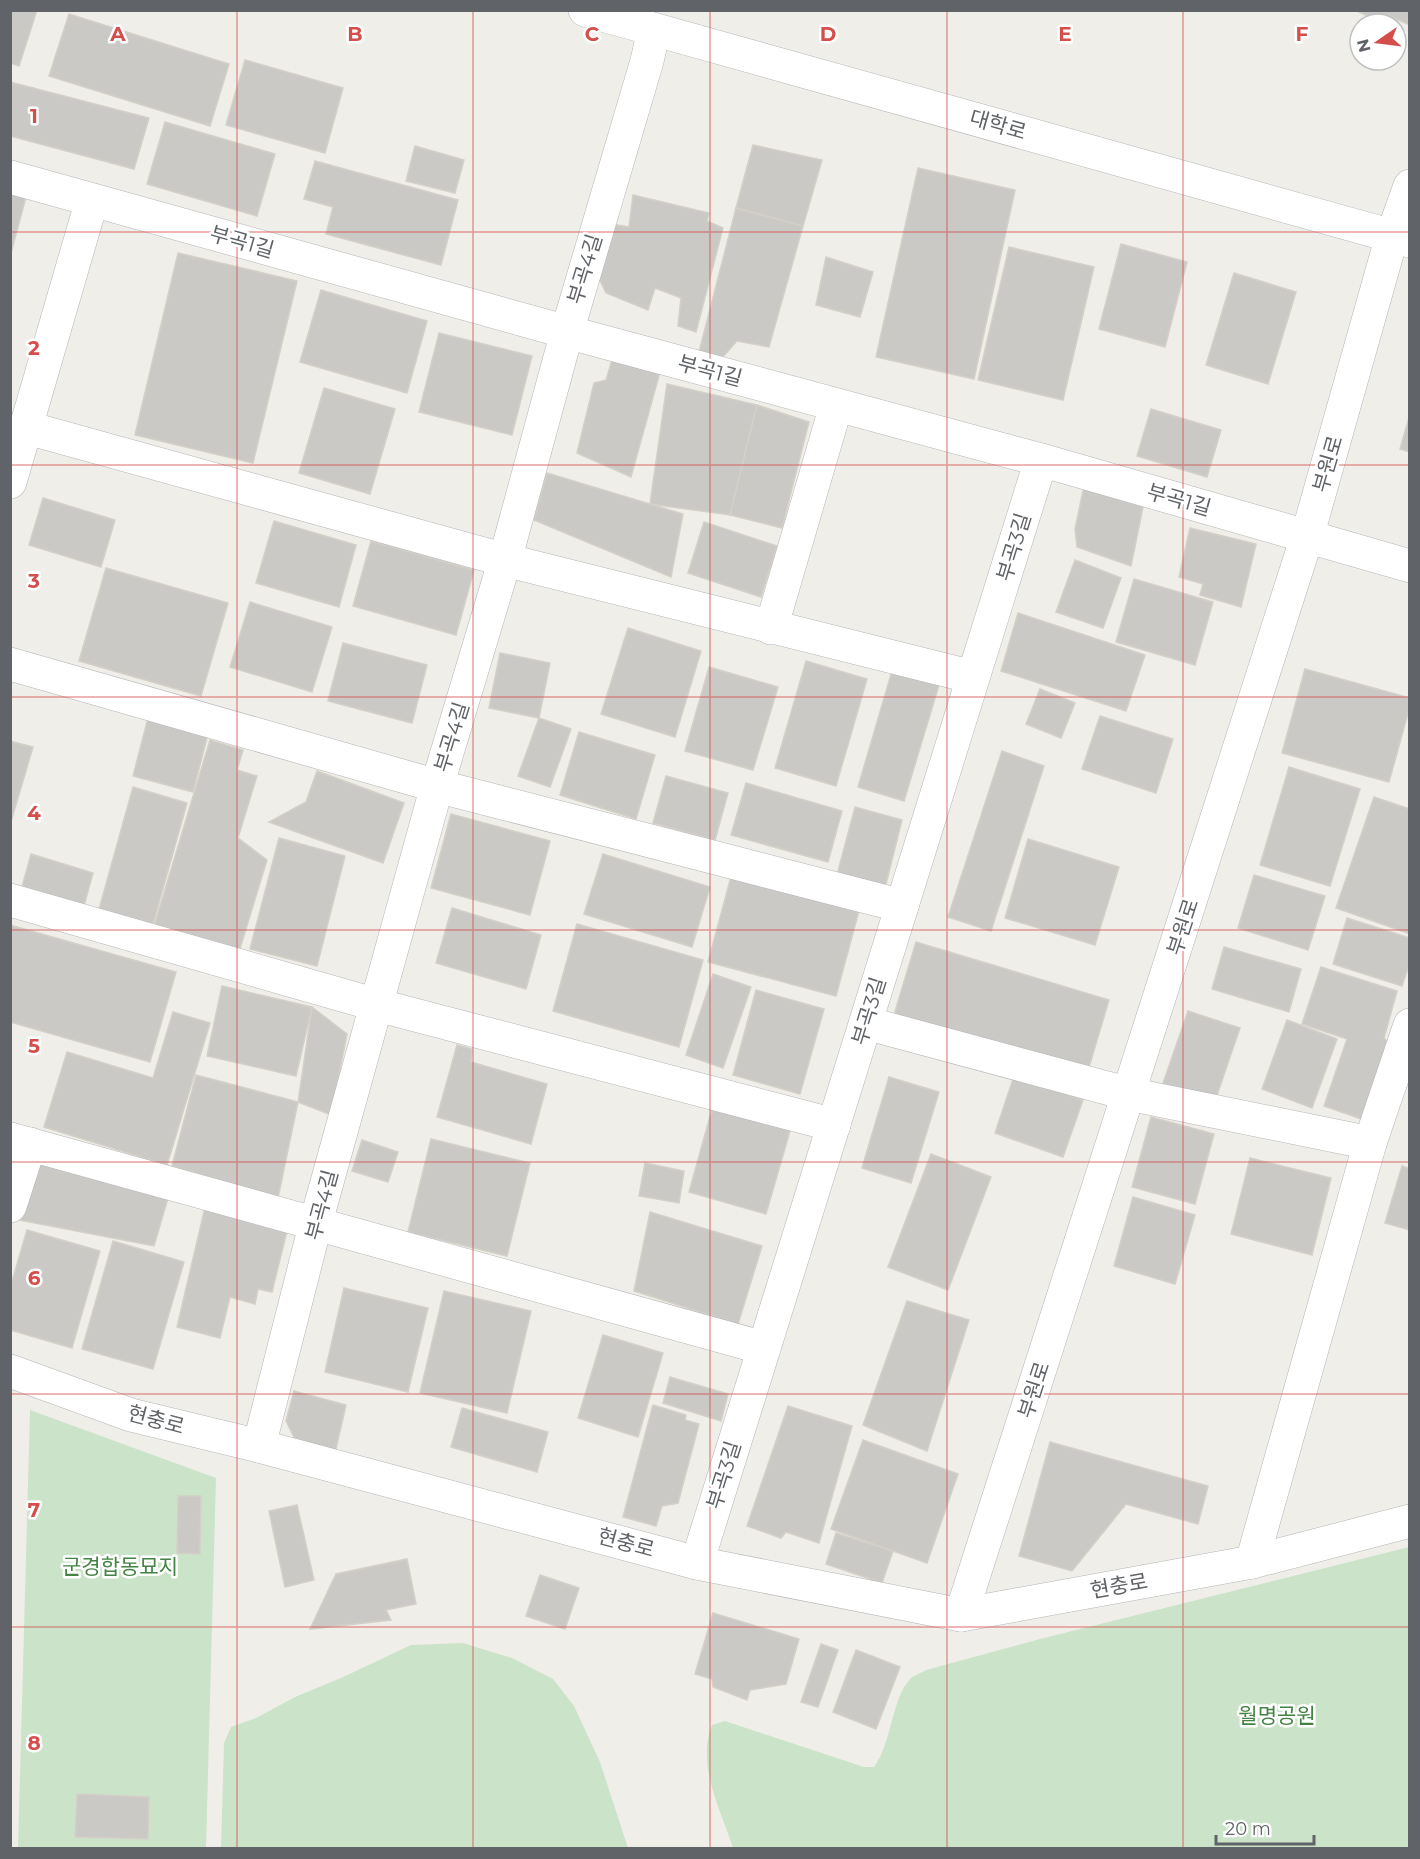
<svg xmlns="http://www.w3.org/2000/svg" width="1420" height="1859" viewBox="0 0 1420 1859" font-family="Montserrat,'Noto Sans KR',sans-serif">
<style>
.green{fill:#cbe4c9}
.building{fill:#cbc9c5;stroke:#d4d0c8;stroke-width:1.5}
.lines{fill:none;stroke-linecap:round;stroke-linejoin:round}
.minor-casing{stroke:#b4b5b9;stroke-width:34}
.minor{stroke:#fff;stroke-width:33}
.grid{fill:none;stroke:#d44e4b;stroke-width:1.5;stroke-opacity:0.55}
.labels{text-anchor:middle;stroke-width:5;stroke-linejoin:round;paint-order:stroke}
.street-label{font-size:21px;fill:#606367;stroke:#fff}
.park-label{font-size:21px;fill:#438343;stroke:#fff}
.grid-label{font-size:20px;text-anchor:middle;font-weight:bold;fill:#d44e4b;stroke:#fff;stroke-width:5;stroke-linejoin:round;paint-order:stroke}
</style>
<rect width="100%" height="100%" fill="#f0eee9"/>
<!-- green -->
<g class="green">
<polygon points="30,1410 216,1478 206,1848 18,1848"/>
<path d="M1409,1547v301h-676c-12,-38 -37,-83 -21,-123l13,-4 139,46h10c18,-24 17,-67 36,-88 4,-4 12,-6 16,-9l114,-31z"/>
<polygon points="463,1643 512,1658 553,1679 574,1706 600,1762 628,1848 221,1848 224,1743 231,1727 256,1718 295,1697 341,1678 411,1645"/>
</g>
<!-- building -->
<g class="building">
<polygon points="10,10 37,10 19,66 10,63"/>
<polygon points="1355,10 1410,10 1410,25 1387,15 1382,23"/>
<polygon points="69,14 229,64 210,126 49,76"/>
<polygon points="245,60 343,88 325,153 226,125"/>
<polygon points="10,82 149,118 134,169 10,136"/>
<polygon points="165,122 275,154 257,216 147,184"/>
<polygon points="753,145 822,160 803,226 736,208"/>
<polygon points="415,146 464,160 455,193 406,181"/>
<polygon points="315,161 458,200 441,265 326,234 333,207 304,199"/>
<polygon points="918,168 1015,190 974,379 876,357"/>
<polygon points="10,193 26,197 10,257"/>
<polygon points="633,195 709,213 707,221 723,228 696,332 678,326 681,298 655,288 648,310 606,293 597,274 612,224 629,227"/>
<polygon points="736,208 803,226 769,347 737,341 722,358 699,352"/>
<polygon points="1121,244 1187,262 1165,347 1099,329"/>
<polygon points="1009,247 1094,267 1063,400 978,380"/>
<polygon points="178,253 297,281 253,463 135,435"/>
<polygon points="826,257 873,272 860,317 816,305"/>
<polygon points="1234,273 1296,292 1268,384 1206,365"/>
<polygon points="321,290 427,321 407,393 300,362"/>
<polygon points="439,333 532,356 512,435 419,412"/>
<polygon points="612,360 660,372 631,477 577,453 594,383 606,380"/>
<polygon points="667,384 757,405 730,515 650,504"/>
<polygon points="324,388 395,409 370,494 299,473"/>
<polygon points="757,405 809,422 782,528 730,515"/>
<polygon points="1151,409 1221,430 1207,477 1137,456"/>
<polygon points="1410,414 1410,452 1400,449"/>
<polygon points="547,473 683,514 671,577 534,520"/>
<polygon points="1084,486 1143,507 1131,566 1077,547 1075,529"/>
<polygon points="43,498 115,520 101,567 29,545"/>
<polygon points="274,521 356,545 339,607 256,583"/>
<polygon points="704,522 777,546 761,597 688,573"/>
<polygon points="1190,528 1256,544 1241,607 1200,595 1203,584 1179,577"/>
<polygon points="371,541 474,570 456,635 353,606"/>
<polygon points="1075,560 1121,578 1103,628 1056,612"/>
<polygon points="106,568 228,603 201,696 79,661"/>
<polygon points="1134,579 1213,602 1195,665 1116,642"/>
<polygon points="250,602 332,627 312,692 230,667"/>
<polygon points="1018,613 1145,655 1126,711 1001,671"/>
<polygon points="628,628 701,651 675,737 601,714"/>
<polygon points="343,643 427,665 412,723 328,701"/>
<polygon points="500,653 550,663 539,718 489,708"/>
<polygon points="806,661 867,679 836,786 775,768"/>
<polygon points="709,667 778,687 753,770 685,751"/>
<polygon points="1305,669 1410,698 1410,706 1389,782 1282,753"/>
<polygon points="892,671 939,685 904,801 858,787"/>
<polygon points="1040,689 1075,703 1061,738 1026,724"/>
<polygon points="1100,716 1173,739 1156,793 1082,769"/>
<polygon points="148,718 208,734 193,792 133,776"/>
<polygon points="539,718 571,729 550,787 518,776"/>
<polygon points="579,732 655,755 636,819 560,795"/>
<polygon points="210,740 243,750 237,770 257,776 238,838 267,860 239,952 154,926"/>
<polygon points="10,741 33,747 10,825"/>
<polygon points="1002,751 1044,766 991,931 948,917"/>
<polygon points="1289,767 1360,789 1330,886 1260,865"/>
<polygon points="317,771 404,803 383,863 269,822 306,802"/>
<polygon points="666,776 728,793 715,840 653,823"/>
<polygon points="746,783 842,811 828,862 731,835"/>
<polygon points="133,787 187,803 152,928 98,913"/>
<polygon points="1374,797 1410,809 1410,934 1336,908"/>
<polygon points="855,807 902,820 885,888 837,875"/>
<polygon points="451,814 550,841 530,915 431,888"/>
<polygon points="279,838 345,856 317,966 250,949"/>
<polygon points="1028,839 1119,867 1095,945 1005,918"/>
<polygon points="31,854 93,873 84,906 22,887"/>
<polygon points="603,854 710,887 692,947 584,914"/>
<polygon points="732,873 860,907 836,996 708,962"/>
<polygon points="1254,875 1325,896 1308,950 1238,928"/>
<polygon points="452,908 541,935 526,989 436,963"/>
<polygon points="1347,918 1410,938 1410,962 1402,986 1333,964"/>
<polygon points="577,924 703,960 679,1047 553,1011"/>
<polygon points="10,925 176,972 150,1062 10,1022"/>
<polygon points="916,942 1109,1000 1087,1074 894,1015"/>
<polygon points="1224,947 1301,969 1289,1012 1212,989"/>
<polygon points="1321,967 1397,991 1384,1038 1394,1049 1370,1122 1324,1106 1347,1039 1302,1024"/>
<polygon points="713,974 751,987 723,1068 686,1055"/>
<polygon points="222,986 312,1007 296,1076 207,1056"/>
<polygon points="756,990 824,1009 800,1094 733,1075"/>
<polygon points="312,1007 347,1034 331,1115 298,1102"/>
<polygon points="1188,1011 1240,1028 1214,1104 1162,1086"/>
<polygon points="173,1012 210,1023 167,1165 44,1127 67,1052 153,1078"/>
<polygon points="1287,1020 1337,1039 1312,1108 1262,1089"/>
<polygon points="457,1045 472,1049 471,1062 547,1084 531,1144 437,1117"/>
<polygon points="196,1075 298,1102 278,1198 172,1166"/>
<polygon points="1014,1076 1083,1100 1063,1157 995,1133"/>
<polygon points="889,1077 939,1092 911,1183 862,1168"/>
<polygon points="714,1102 792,1124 766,1214 689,1192"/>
<polygon points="1151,1117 1214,1134 1195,1204 1132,1187"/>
<polygon points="431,1139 530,1163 507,1256 408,1232"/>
<polygon points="362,1140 398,1152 388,1182 352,1171"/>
<polygon points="931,1154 991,1177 948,1290 888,1267"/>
<polygon points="1250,1158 1331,1178 1312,1255 1231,1234"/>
<polygon points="38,1163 168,1198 154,1246 19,1220"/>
<polygon points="645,1163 684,1171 679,1203 639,1196"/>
<polygon points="1402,1166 1410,1169 1410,1230 1385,1223"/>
<polygon points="1133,1197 1195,1215 1175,1284 1114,1266"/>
<polygon points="206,1203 289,1223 272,1292 258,1289 255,1304 230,1297 220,1338 177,1327"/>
<polygon points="650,1212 762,1246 738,1324 634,1291"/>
<polygon points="27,1230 100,1251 72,1348 10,1330 10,1288"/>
<polygon points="113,1241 184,1262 153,1369 82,1349"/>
<polygon points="344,1288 428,1308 408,1392 325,1372"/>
<polygon points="444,1291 531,1311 507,1413 420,1393"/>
<polygon points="907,1301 969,1320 927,1451 863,1425"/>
<polygon points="603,1335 663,1353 638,1437 578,1418"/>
<polygon points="670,1377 728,1394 721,1421 663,1403"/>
<polygon points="294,1391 346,1405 335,1453 298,1445 286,1421"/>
<polygon points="653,1405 686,1415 685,1420 699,1424 678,1503 662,1506 656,1526 623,1517"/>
<polygon points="788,1406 852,1426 819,1543 786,1532 781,1538 747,1526"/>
<polygon points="462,1408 548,1432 537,1472 451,1447"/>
<polygon points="863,1440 958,1474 927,1563 831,1529"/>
<polygon points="1050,1442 1208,1486 1198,1524 1126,1504 1072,1571 1019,1556"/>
<polygon points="178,1496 201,1496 200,1554 177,1553"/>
<polygon points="297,1505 314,1580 285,1587 269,1511"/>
<polygon points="836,1533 893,1551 882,1583 826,1564"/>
<polygon points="407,1559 416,1604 386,1610 391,1620 310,1629 336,1574"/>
<polygon points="540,1575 579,1588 565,1629 526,1616"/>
<polygon points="713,1613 799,1639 786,1684 750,1690 747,1700 713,1687 712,1679 695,1674"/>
<polygon points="821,1644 838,1650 818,1707 801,1702"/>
<polygon points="856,1650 900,1667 876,1729 833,1712"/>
<polygon points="77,1794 149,1797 148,1839 75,1837"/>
</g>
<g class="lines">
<!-- minor casing -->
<g class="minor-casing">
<g id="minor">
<polyline points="585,10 1410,241"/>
<polyline points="10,177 567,332 1041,460 1410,566"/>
<polyline points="28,428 505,560 973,677"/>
<polyline points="10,482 92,200"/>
<polyline points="771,628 836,406"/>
<polyline points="10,664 437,786 902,906"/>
<polyline points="10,900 377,1005 834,1125"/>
<polyline points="866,1023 1129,1094 1370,1143"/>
<polyline points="10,1139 764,1348"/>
<polyline points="10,1206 30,1144"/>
<polyline points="10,1371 131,1415 259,1446 697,1563 961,1615 1252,1562 1410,1521"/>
<polyline points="259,1446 316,1222 437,786 505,560 567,332 647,61 654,30"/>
<polyline points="1252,1562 1370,1143 1410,1025"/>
<polyline points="697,1563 1041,460"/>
<polyline points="961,1615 1307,537 1392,236 1410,186"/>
</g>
</g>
<!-- minor -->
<use href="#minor" class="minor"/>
</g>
<!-- grid -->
<path class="grid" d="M237,10v1838M473,10v1838M710,10v1838M947,10v1838M1183,10v1838M10,232h1400M10,465h1400M10,697h1400M10,930h1400M10,1162h1400M10,1394h1400M10,1627h1400"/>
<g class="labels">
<!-- street labels -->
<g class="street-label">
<text transform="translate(998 125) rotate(16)" y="7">대학로</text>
<text transform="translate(242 242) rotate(16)" y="7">부곡1길</text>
<text transform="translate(585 269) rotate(-73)" y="7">부곡4길</text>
<text transform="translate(710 371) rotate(15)" y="7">부곡1길</text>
<text transform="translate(1328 464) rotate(-74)" y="7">부원로</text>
<text transform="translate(1179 500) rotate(16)" y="7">부곡1길</text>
<text transform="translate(1014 547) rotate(-73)" y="7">부곡3길</text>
<text transform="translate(452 737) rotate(-73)" y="7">부곡4길</text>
<text transform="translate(1183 927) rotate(-72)" y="7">부원로</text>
<text transform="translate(869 1011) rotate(-73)" y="7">부곡3길</text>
<text transform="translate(322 1205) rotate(-75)" y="7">부곡4길</text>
<text transform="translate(1034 1390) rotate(-72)" y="7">부원로</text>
<text transform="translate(156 1420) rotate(15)" y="7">현충로</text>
<text transform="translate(724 1475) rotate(-73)" y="7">부곡3길</text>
<text transform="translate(626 1543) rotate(15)" y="7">현충로</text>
<text transform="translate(1119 1586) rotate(-10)" y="7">현충로</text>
</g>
<!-- park labels -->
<g class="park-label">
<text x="120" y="1574">군경합동묘지</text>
<text x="1277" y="1723">월명공원</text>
</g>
</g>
<g class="grid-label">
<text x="118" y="41">A</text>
<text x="355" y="41">B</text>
<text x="592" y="41">C</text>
<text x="828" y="41">D</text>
<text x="1065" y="41">E</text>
<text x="1302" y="41">F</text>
<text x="34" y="123">1</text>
<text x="34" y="355">2</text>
<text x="34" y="588">3</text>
<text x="34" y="820">4</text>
<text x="34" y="1053">5</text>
<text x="34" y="1285">6</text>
<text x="34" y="1517">7</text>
<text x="34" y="1750">8</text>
</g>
<!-- border -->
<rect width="1420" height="1859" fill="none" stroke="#606367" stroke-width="24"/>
<!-- north arrow -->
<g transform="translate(1378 42) rotate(256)"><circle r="28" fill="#ffffff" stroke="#bfc1c2" stroke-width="1.5"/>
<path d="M0-4.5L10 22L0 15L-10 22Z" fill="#d44e4b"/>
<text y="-9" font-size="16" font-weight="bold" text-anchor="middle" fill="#606367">N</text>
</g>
<!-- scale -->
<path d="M1216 1835v9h98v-9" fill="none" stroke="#606367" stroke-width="3"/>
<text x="1225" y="1835" font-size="18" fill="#606367" stroke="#ffffff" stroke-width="4.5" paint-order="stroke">20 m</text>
</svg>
